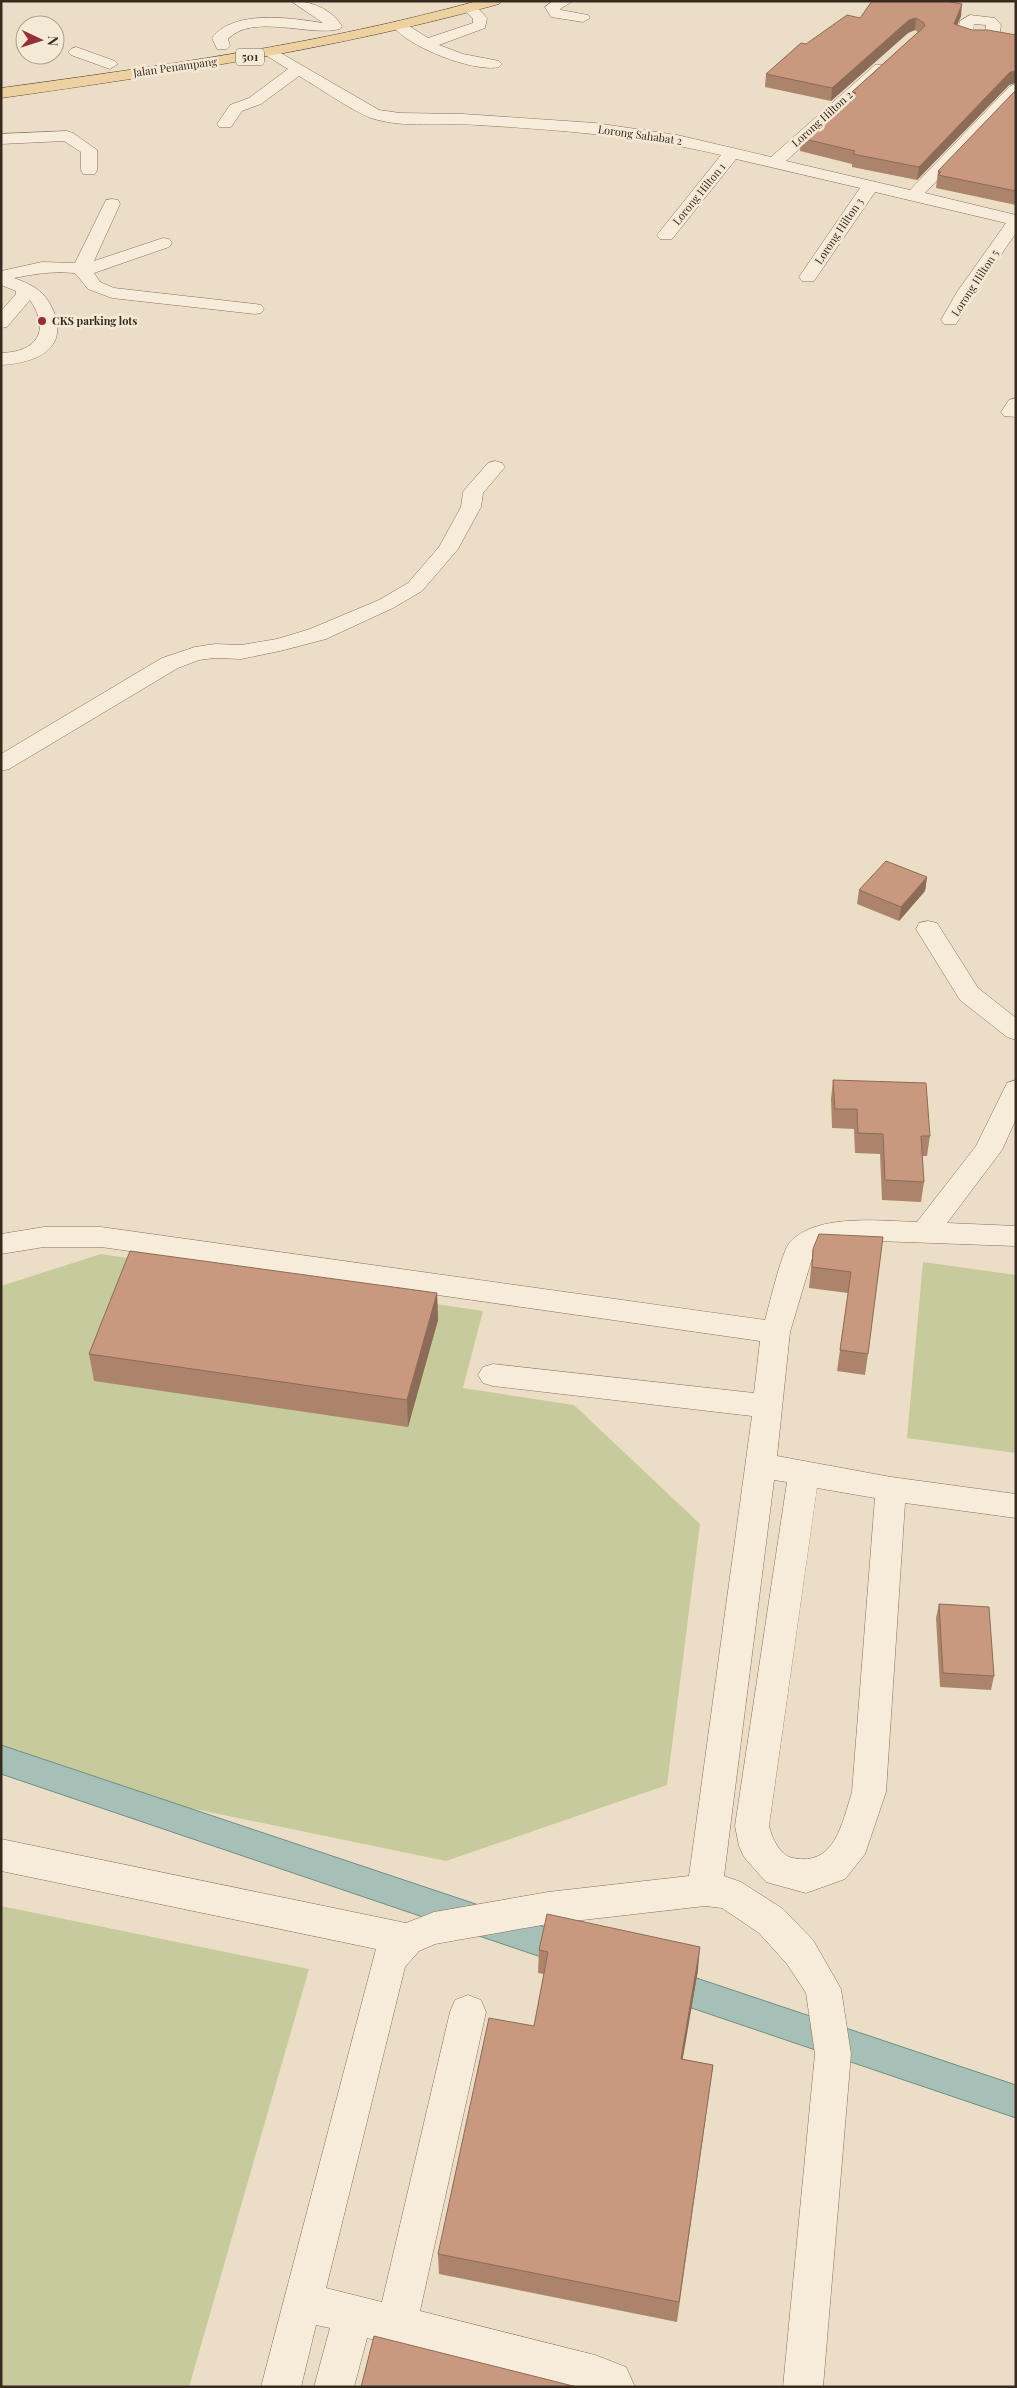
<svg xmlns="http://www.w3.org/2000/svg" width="1017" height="2388" viewBox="0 0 1017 2388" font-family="'Playfair Display',serif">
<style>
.green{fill:#c7ca9a}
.water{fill:#a7c0b7;stroke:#6e8e84}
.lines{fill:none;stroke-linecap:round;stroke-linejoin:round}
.minor-casing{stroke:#86705c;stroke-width:1}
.major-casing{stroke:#543f30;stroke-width:1}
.minor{fill:#f7ecd9;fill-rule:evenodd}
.major{fill:#edd1a0;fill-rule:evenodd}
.wall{fill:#ac846c}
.shaded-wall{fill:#8c6b58}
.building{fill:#c8997e;stroke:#8c6b58}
.poi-dot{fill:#923036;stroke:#f4e9d5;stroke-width:2}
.labels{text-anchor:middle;stroke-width:5;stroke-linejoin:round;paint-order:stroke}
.shield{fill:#f4e9d5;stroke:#706356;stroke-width:1}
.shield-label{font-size:11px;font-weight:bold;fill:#372a1f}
.far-street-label{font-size:11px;fill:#372a1f;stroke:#f4e9d5}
.far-poi-label{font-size:11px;font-weight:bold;fill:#372a1f;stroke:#f4e9d5;text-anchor:start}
</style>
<rect width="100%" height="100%" fill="#ecdec6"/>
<!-- green -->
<g class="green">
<polygon points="101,1254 483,1311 463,1388 574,1405 700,1524 667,1785 446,1861 1,1769 1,1286"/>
<polygon points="923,1262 1016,1275 1016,1453 907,1438"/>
<polygon points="1,1906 309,1969 189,2387 1,2387"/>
</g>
<!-- water -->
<polygon class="water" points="1,1745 1016,2085 1016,2118 1,1774"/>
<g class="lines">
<!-- minor casing -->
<g class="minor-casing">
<g id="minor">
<path d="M291,1c20,0 39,7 51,25l-2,3c-30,8 -88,-16 -112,10l2,7 -3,3h-10l-5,-11c21,-29 80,-20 111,-15z"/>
<polygon points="553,1 573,1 560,9 561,10 588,15 590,18 583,22 551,17 545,7"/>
<path d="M470,4l5,1 12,13 -2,10 -46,17 24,9 36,7 3,3 -3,3c-24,6 -91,-20 -105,-40l2,-3h10l22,14 45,-15v-4l-10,-11z"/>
<path d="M970,15l25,3 6,7 -2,13c-12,3 -33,7 -42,-4l3,-13zM974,24l12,1v6l-13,1z"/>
<polygon points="76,47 115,61 118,64 110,69 71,55 68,52 71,49"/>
<path d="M272,48l107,62 21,3 63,1 132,9 82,12 94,22 104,-92h10l3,3 -3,3 -99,90 124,29 100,-104 6,-2v14l-91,95 91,22v18l-41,59 -19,32h-12l-3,-4 16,-28 49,-69 -131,-31 -61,89h-12l-3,-4 61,-89 -124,-29 -64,80h-12l-3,-4 64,-80c-80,-19 -161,-25 -244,-30 -34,-3 -73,4 -106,-7 -19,-7 -53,-31 -72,-42l-38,28 -19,7 -11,16h-12l-2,-3 13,-19 19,-7 39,-29 -21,-13 -3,-3 3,-3z"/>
<polygon points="67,131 73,133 97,150 97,170 95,174 83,174 81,170 81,152 64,141 1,144 1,134"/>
<path d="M112,199l6,1 2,4 -26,57 69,-23 6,1 3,4 -3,4 -75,26 6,9 14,6 141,16 6,1 3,4 -3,4 -6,1 -143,-16 -24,-9 -12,-15 -3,-1c-20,-2 -39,1 -59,5 22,8 33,15 41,37 12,37 -23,48 -54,50v-12c36,-1 50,-22 29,-53l-23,27 -6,1v-17l15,-17v-3l-15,-6v-14l41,-9 33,1 29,-59 2,-4z"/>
<polygon points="1016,398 1016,417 1004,416 1001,412 1009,400"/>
<polygon points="495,461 502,463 505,467 483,493 481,507 458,549 422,591 393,608 326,639 280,651 241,659 215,658 199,660 178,668 9,769 1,771 1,754 162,658 195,647 215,644 241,645 277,639 310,629 379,600 408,583 439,547 461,507 463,492 466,488 488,463"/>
<polygon points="928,921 937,923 978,988 1016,1018 1016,1040 1007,1037 960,1000 916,929 919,923"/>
<path d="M1016,1080v39l-14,31 -55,73 69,3v20l-139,-5 -42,1 -10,3 -12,10 -23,77 -13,124 114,21 125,17v24l-111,-15 -19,289 -21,62 -20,25 -39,14 -40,-11 -22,-25 -5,-11 -4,-20 52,-344 -13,-2 -50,396 17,6 42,27 30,31 28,49 10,65 -28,333h-40l32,-333 -9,-61 -19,-29 -28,-31 -37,-25 -17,-2 -157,18 -113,20 -16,7 -14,16 -79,321 56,14 68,-290 5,-12 13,-5 13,5 5,12 -66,299 175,44 31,12 9,20h-73l-195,-49 -13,49h-40l16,-59 -14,-3 -15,62h-40l115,-438 -375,-78v-32l405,84 28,-11 114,-20 141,-16 63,-460 -259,-30 -10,-3 -5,-8 5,-8 10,-3 261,29 6,-52 -659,-94h-57l-43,7v-20l43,-7h57l664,93c5,-17 16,-67 25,-78 27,-29 91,-21 127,-20l59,-76 31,-63zM817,1488l58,10 -23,294c-10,31 -17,75 -59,66 -13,-2 -21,-20 -24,-32z"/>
</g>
</g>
<!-- major casing -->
<g class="major-casing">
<path id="major" d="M477,1h24l-2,3c-163,45 -330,70 -498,94v-10c160,-22 320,-44 476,-87z"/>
</g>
<!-- minor -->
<use href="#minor" class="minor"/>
<!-- major -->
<use href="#major" class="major"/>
</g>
<!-- wall -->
<g class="wall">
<polygon points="961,16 957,25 1009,85 917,180 852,167 852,164 800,151 801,138 851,97 852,92 918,32 915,30 908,33 831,101 765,87 766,74 806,44 860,18"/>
<polygon points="1016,90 1016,205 936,188 938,171"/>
<polygon points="927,877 925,891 899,921 857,904 859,890"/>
<polygon points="833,1080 930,1136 927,1156 922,1156 924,1182 921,1202 882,1200 880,1154 855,1153 854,1129 832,1128 831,1099"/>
<polygon points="883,1237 868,1354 865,1375 837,1371 848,1293 809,1288 813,1249"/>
<polygon points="437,1293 438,1320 408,1427 94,1381 89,1354"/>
<polygon points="939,1604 994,1676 991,1690 940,1687 936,1618"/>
<polygon points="539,1950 698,1970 682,2059 713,2065 677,2322 439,2274 438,2254 534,2026 544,1974 538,1973"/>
</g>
<!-- shaded-wall -->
<g class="shaded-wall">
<polygon points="962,4 961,16 952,37 954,24"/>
<polygon points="916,18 915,30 908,33 831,101 832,88 909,20"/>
<polygon points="1016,71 1016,83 1009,85 917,180 919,167 1010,72"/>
<polygon points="927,877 925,891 899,921 901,907"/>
<polygon points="437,1293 438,1320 408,1427 407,1400"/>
<polygon points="700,1947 698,1970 679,2081 681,2059"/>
</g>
<!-- building -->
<g class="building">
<polygon points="872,1 946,1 962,4 954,24 972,30 988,30 1016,35 1016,71 1010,72 919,167 853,154 855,151 801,138 856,93 852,92 925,26 924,23 916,18 909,20 832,88 766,74 801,43 806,44 847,15 860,18"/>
<polygon points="1016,90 1016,191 938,175 941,172 938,171"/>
<polygon points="886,861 927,877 901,907 859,890"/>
<polygon points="833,1080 926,1083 930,1136 921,1136 924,1182 885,1180 883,1134 858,1133 857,1109 835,1109"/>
<polygon points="819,1234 883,1237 868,1354 840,1350 851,1272 812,1267 813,1249"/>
<polygon points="130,1251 437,1293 407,1400 89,1354"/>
<polygon points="939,1604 989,1607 994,1676 943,1673"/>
<polygon points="547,1914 700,1947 681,2059 713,2065 679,2302 438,2254 489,2018 534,2026 548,1952 539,1950"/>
<polygon points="374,2336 577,2387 361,2387"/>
</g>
<!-- markers -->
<circle class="poi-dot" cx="42" cy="321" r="5"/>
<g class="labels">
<!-- shield labels -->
<rect class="shield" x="236" y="48.5" width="28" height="17" rx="4"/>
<g class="shield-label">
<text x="250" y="61">501</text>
</g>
<!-- far-street labels -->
<g class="far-street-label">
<text transform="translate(175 67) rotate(-8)" y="4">Jalan Penampang</text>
<text transform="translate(822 119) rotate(-42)" y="4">Lorong Hilton 2</text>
<text transform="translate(640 135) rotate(8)" y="4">Lorong Sahabat 2</text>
<text transform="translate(699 194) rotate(-51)" y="4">Lorong Hilton 1</text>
<text transform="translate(839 231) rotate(-56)" y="4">Lorong Hilton 3</text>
<text transform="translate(975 283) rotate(-57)" y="4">Lorong Hilton 5</text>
</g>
<!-- far-poi labels -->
<g class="far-poi-label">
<text x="52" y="325">CKS parking lots</text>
</g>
</g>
<!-- border -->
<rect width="1017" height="2388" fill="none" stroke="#372a1f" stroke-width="5"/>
<!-- north arrow -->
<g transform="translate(40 40) rotate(94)"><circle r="24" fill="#f4e9d5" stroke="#a89d8c"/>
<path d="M0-4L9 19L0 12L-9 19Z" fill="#923036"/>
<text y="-8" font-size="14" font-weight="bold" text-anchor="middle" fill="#372a1f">N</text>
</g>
</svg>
